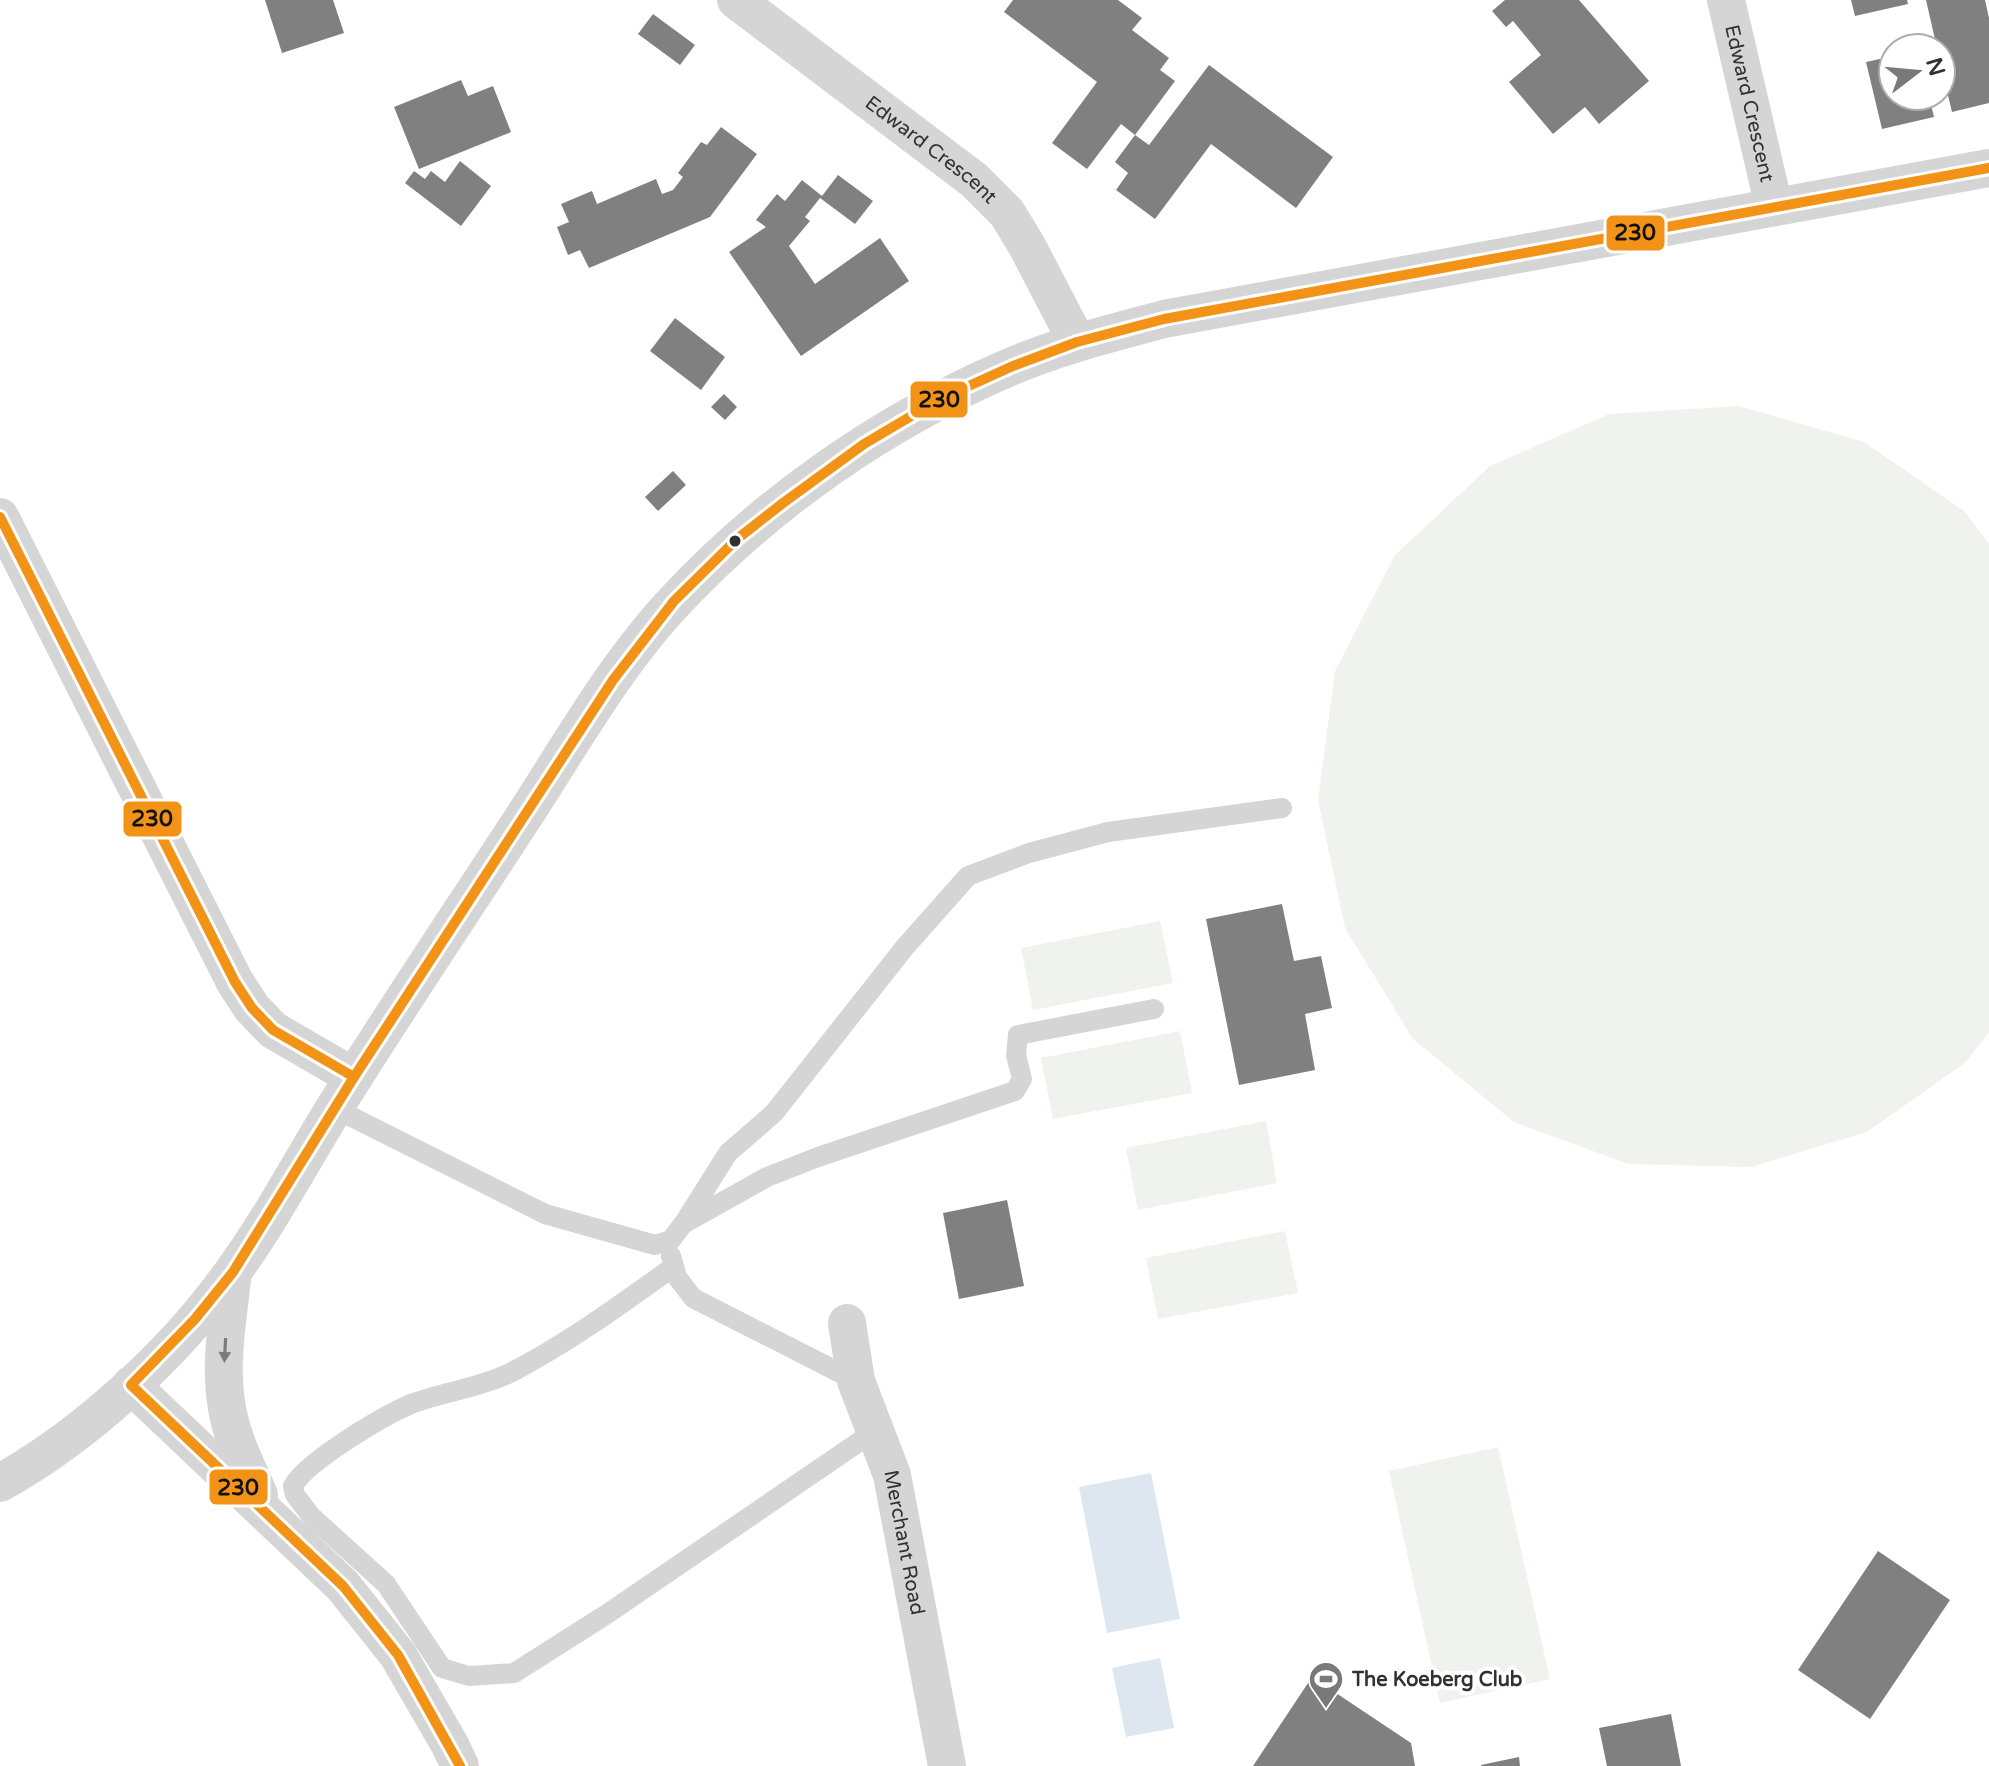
<svg xmlns="http://www.w3.org/2000/svg" width="1989" height="1766" viewBox="0 0 1989 1766" font-family="'Varela Round',sans-serif">
<style>
.green{fill:#f0f3ed}
.water{fill:#dee7f0}
.building{fill:#808080}
.lines{fill:none;stroke-linecap:round;stroke-linejoin:round}
.service{stroke:#d5d5d5;stroke-width:20}
.minor{stroke:#d5d5d5;stroke-width:38}
.bus-1-casing{stroke:#fff;stroke-width:16}
.bus-1{stroke:#f29318;stroke-width:10}
.oneway{fill:#7b7b7b}
.bus-dot{fill:#313131;stroke:#fff;stroke-width:3}
.labels{text-anchor:middle;stroke-width:8;stroke-linejoin:round;paint-order:stroke}
.street-label{font-size:20px;fill:#313131;stroke:#fff}
.poi-label{font-size:20px;font-weight:bold;fill:#313131;stroke:#fff;text-anchor:start}
.line-badge{stroke:#fff;stroke-width:3}
.pale-badge-label{font-size:22px;text-anchor:middle;font-weight:bold;fill:#111}
</style>
<rect width="100%" height="100%" fill="#fff"/>
<!-- green -->
<g class="green">
<polygon points="1739,406 1864,442 1964,511 1989,544 1989,1032 1966,1062 1867,1132 1751,1167 1628,1164 1514,1122 1413,1039 1345,928 1318,800 1335,671 1395,555 1490,466 1609,414"/>
<polygon points="1160,921 1173,983 1033,1010 1021,948"/>
<polygon points="1180,1031 1192,1093 1053,1119 1041,1058"/>
<polygon points="1266,1121 1277,1183 1138,1210 1126,1148"/>
<polygon points="1285,1231 1298,1293 1158,1319 1146,1258"/>
<polygon points="1498,1447 1550,1679 1440,1703 1389,1471"/>
</g>
<!-- water -->
<g class="water">
<polygon points="1151,1473 1180,1619 1107,1633 1079,1487"/>
<polygon points="1160,1658 1174,1728 1126,1737 1112,1668"/>
</g>
<!-- building -->
<g class="building">
<polygon points="265,0 333,0 344,33 282,53"/>
<polygon points="1013,0 1118,0 1142,18 1132,30 1169,58 1160,70 1175,81 1135,135 1121,124 1087,169 1052,143 1097,82 1004,12"/>
<polygon points="1505,0 1579,0 1649,81 1599,124 1585,107 1553,134 1509,82 1541,55 1513,21 1506,27 1492,11"/>
<polygon points="1851,0 1907,0 1908,4 1855,16"/>
<polygon points="1926,0 1985,0 1989,18 1989,103 1952,112 1941,66 1941,48 1937,48"/>
<polygon points="653,14 695,45 680,65 638,34"/>
<polygon points="1893,56 1893,96 1929,96 1934,117 1882,129 1866,62"/>
<polygon points="1209,65 1333,157 1296,208 1211,144 1155,219 1116,190 1128,173 1115,162 1135,135 1149,145"/>
<polygon points="461,80 468,96 493,86 511,132 419,169 394,107"/>
<polygon points="721,127 757,154 710,217 589,268 580,250 568,255 557,227 569,222 561,204 592,191 597,204 656,179 662,194 673,190 683,177 678,173 701,142 707,145"/>
<polygon points="460,161 491,186 461,226 405,183 414,171 425,179 431,171 445,182"/>
<polygon points="838,175 873,201 855,224 820,198 805,217 810,221 789,246 815,284 880,238 909,281 801,356 729,252 766,227 756,220 777,194 785,201 802,180 822,196"/>
<polygon points="675,318 725,357 701,390 650,351"/>
<polygon points="724,394 737,407 725,420 711,407"/>
<polygon points="673,471 686,485 658,511 645,497"/>
<polygon points="1282,904 1294,961 1321,956 1332,1008 1305,1014 1315,1070 1239,1085 1206,919"/>
<polygon points="1007,1200 1024,1286 959,1299 943,1213"/>
<polygon points="1878,1551 1950,1600 1870,1719 1798,1670"/>
<polygon points="1312,1677 1411,1743 1415,1766 1253,1766"/>
<polygon points="1671,1714 1681,1766 1607,1766 1599,1728"/>
<polygon points="1519,1757 1520,1766 1481,1766 1481,1765"/>
</g>
<g class="lines">
<!-- service -->
<g class="service">
<polyline points="334,1108 545,1214 655,1245 671,1240 683,1224 767,1177 818,1157 1015,1091 1022,1079 1016,1055 1018,1035 1154,1009"/>
<polyline points="684,1223 728,1153 774,1113 905,947 968,876 1029,853 1108,832 1282,808"/>
<polyline points="671,1256 677,1277 693,1298 856,1381"/>
<path d="M673,1267c-53,38 -105,76 -163,106 -31,15 -67,19 -99,31 -28,12 -104,57 -118,82l2,9 17,22 74,67 56,84 27,8 45,-3 93,-59 268,-183"/>
</g>
<!-- minor -->
<g class="minor">
<path id="s1" d="M736,0l238,180 33,33 20,33 50,96"/>
<path id="s2" d="M1726,0l48,207"/>
<polyline points="0,517 235,982 252,1008 273,1030 354,1077"/>
<path d="M233,1272c-5,45 -14,92 -6,136 5,31 20,59 32,87"/>
<path id="s3" d="M847,1323l9,58 36,94 55,291"/>
<polyline points="131,1385 343,1586 398,1655 450,1745 460,1766"/>
<path d="M0,1483c86,-48 174,-129 232,-210 38,-52 69,-111 103,-166 63,-101 130,-200 195,-300 45,-70 89,-147 147,-208 92,-98 209,-179 333,-232 49,-21 102,-34 154,-48l825,-151"/>
</g>
<!-- bus-1 casing -->
<g class="bus-1-casing">
<g id="bus-1">
<polyline points="0,517 235,982 252,1008 273,1030 354,1077"/>
<polyline points="460,1766 398,1655 343,1586 131,1385 195,1319 233,1272 354,1077 613,680 674,601 737,539 783,503 864,444 940,399 1013,366 1077,342 1164,319 1989,168"/>
</g>
</g>
<!-- bus-1 -->
<use href="#bus-1" class="bus-1"/>
</g>
<!-- one-way arrows -->
<defs><path id="oneway-solid" d="M-6-.8H1V-3.2L6.5 0L1 3.2V.8H-6Z" transform="scale(2)"/></defs>
<use class="oneway" href="#oneway-solid" transform="translate(225 1350) rotate(93)"/>
<!-- icons -->
<defs>
<g id="stadium-pin" transform="scale(1.8)"><path d="M0 17L-7.5 6A9.5 9.5 0 1 1 7.5 6Z" fill="#797979" stroke="#fff"/><path d="M0-5a6.5 5 0 1 0 0 10a6.5 5 0 1 0 0-10ZM-3.5-1.8h7v3.6h-7Z" fill="#fff"/></g>
</defs>
<g fill-rule="evenodd">
<use href="#stadium-pin" x="1326" y="1679"/>
</g>
<!-- markers -->
<circle class="bus-dot" cx="735" cy="541" r="7"/>
<g class="labels">
<!-- street labels -->
<g class="street-label">
<text dy="7" stroke="none"><textPath href="#s2" startOffset="106">Edward Crescent</textPath></text>
<text dy="7" stroke="none"><textPath href="#s1" startOffset="246">Edward Crescent</textPath></text>
<text dy="7" stroke="none"><textPath href="#s3" startOffset="228">Merchant Road</textPath></text>
</g>
<!-- poi labels -->
<g class="poi-label">
<text x="1352" y="1686">The Koeberg Club</text>
</g>
</g>
<g class="line-badge">
<rect x="1605" y="214" width="61" height="38" rx="8" fill="#f29318"/>
<rect x="909" y="380" width="60" height="39" rx="8" fill="#f29318"/>
<rect x="122" y="800" width="61" height="38" rx="8" fill="#f29318"/>
<rect x="208" y="1468" width="61" height="38" rx="8" fill="#f29318"/>
</g>
<g class="pale-badge-label">
<text x="1635" y="240">230</text>
<text x="939" y="407">230</text>
<text x="152" y="826">230</text>
<text x="238" y="1495">230</text>
</g>
<!-- north arrow -->
<g transform="translate(1917 72) rotate(74)"><circle r="38" fill="#ffffff" stroke="#adadad" stroke-width="2"/>
<path d="M0-6L14 30L0 20L-14 30Z" fill="#797979"/>
<text y="-12" font-size="22" font-weight="bold" text-anchor="middle" fill="#313131">N</text>
</g>
</svg>
